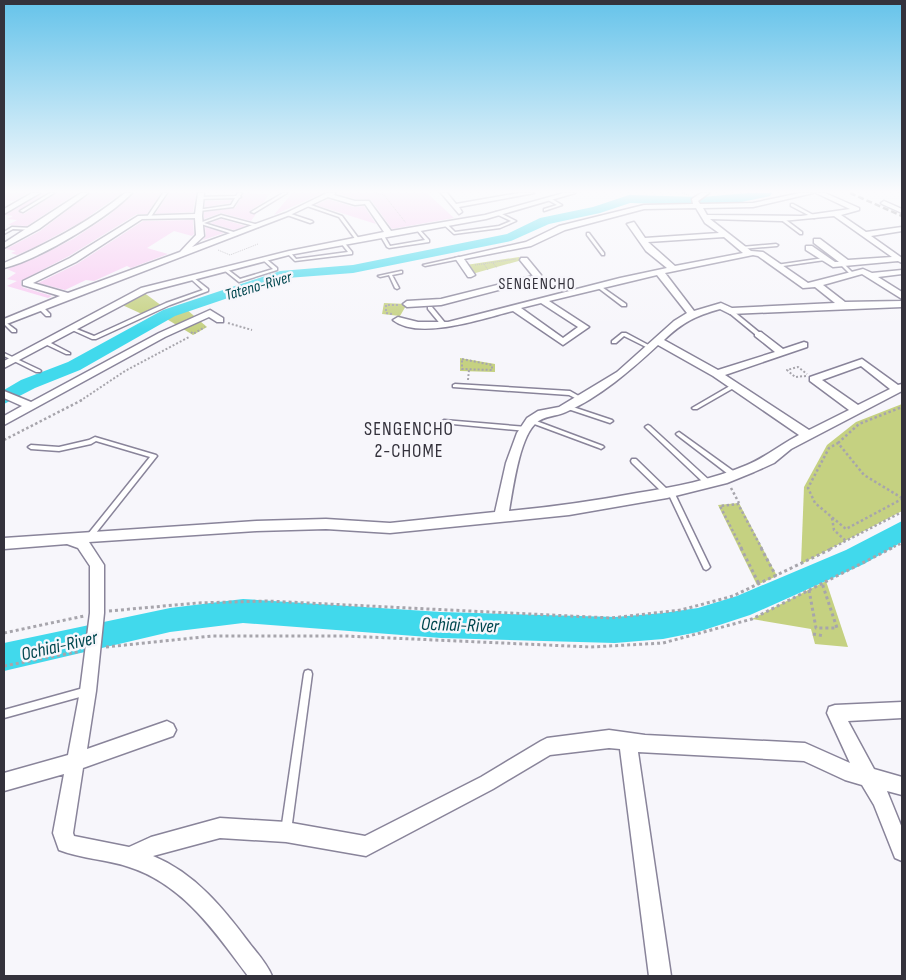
<svg xmlns="http://www.w3.org/2000/svg" width="906" height="980" viewBox="0 0 906 980" font-family="'Sofia Sans Condensed',sans-serif">
<style>
.green{fill:#c5d181}
.lines{fill:none;stroke-linecap:round;stroke-linejoin:round}
.river{fill:#41d9ec;fill-rule:evenodd}
.building{fill:#f9caf2}
.lane-casing{stroke:#89849a;stroke-width:3}
.street-casing{stroke:#89849a;stroke-width:3}
.path-far3{stroke:#a7a5ac;stroke-width:1;stroke-dasharray:1 1;stroke-linecap:butt}
.path-far2{stroke:#a7a5ac;stroke-width:2;stroke-dasharray:2 2;stroke-linecap:butt}
.path-far1{stroke:#a7a5ac;stroke-width:2.5;stroke-dasharray:2.5 2.5;stroke-linecap:butt}
.path{stroke:#a7a5ac;stroke-width:3;stroke-dasharray:3 3;stroke-linecap:butt}
.lane{fill:#fff;fill-rule:evenodd}
.street{fill:#fff;fill-rule:evenodd}
.rail{stroke:#7a7981;stroke-width:2.5;stroke-dasharray:6 3;stroke-linecap:butt}
.labels{text-anchor:middle;stroke-width:5;stroke-linejoin:round;paint-order:stroke}
.far-quarter-label{font-size:16px;letter-spacing:1px;fill:#34323c;stroke:#f7f6fb}
.far-water-label{font-size:16px;font-style:italic;fill:#00474f;stroke:#f7f6fb}
.neighbourhood-label{font-size:19px;letter-spacing:1px;fill:#34323c;stroke:#f7f6fb}
.water-label{font-size:19px;font-style:italic;fill:#00474f;stroke:#f7f6fb}
</style>
<rect width="100%" height="100%" fill="#f7f6fb"/>
<!-- green -->
<g class="green">
<polygon points="519,257 522,260 472,274 466,265"/>
<polygon points="143,292 162,306 142,314 120,304"/>
<polygon points="384,303 407,304 400,316 382,314"/>
<polygon points="186,309 207,327 193,335 165,318"/>
<polygon points="460,358 495,364 495,372 460,371"/>
<polygon points="902,404 902,511 801,564 804,487 827,445 856,422"/>
<polygon points="739,503 777,576 757,585 718,505"/>
<polygon points="826,581 848,647 815,644 811,629 752,619"/>
</g>
<g class="lines">
<!-- river -->
<g class="river">
<polygon points="748,193 772,193 770,196 737,203 702,205 630,203 600,213 549,224 511,241 353,273 287,278 175,316 80,370 35,388 4,404 4,390 21,380 68,362 163,310 280,271 353,265 507,234 540,218 593,207 629,195 702,197"/>
<polygon points="902,521 902,542 864,564 750,615 698,632 663,639 615,643 441,638 243,623 170,632 4,671 4,643 170,608 243,599 441,612 615,617 663,613 698,608 737,596 846,550"/>
</g>
</g>
<!-- building -->
<g class="building">
<polygon points="5,193 28,193 14,201 4,200"/>
<polygon points="42,193 46,193 18,212 24,214 56,193 77,193 27,226 8,225 17,220 7,219 13,216 5,215"/>
<polygon points="90,193 122,193 81,222 35,247 17,255 11,253 16,251 6,249 40,231"/>
<polygon points="134,193 161,193 147,214 137,214 69,256 21,281 22,287 52,296 48,298 7,286 17,281 7,279 16,273 7,269 36,258 73,239 108,216"/>
<polygon points="169,193 196,193 193,212 155,214"/>
<polygon points="244,193 269,194 264,202 249,211 256,214 251,221 221,213 204,219 204,212 235,208"/>
<polygon points="292,193 323,193 274,215"/>
<polygon points="337,193 427,193 454,218 392,229 371,200 355,199"/>
<polygon points="328,199 354,207 364,206 376,224 316,205"/>
<polygon points="232,200 230,203 205,207 205,201"/>
<polygon points="221,219 246,226 234,230 210,223"/>
<polygon points="193,220 194,234 192,236 174,231 147,248 168,254 131,268 127,266 94,281 86,280 65,290 38,283 77,264 143,221"/>
<polygon points="205,227 224,233 203,240 206,236"/>
</g>
<g class="lines">
<!-- lane casing -->
<g class="lane-casing">
<g id="lane">
<polygon points="50,193 54,193 23,212 20,211"/>
<polygon points="163,193 167,193 150,218 148,218 147,217"/>
<polygon points="238,193 242,193 240,196 241,197 239,198 233,207 199,211 197,210 231,205 235,198 199,199 198,199 198,197 236,196"/>
<polygon points="283,193 287,193 254,213 251,212"/>
<polygon points="548,198 550,198 562,205 544,211 544,209 557,205 548,200"/>
<polygon points="308,204 342,216 359,239 358,240 356,240 339,217 307,206 306,205"/>
<polygon points="791,204 793,204 817,217 814,218 791,206"/>
<polygon points="496,212 498,212 516,221 500,228 454,234 443,224 446,223 455,232 499,226 511,221 496,214"/>
<polygon points="288,213 312,221 313,222 310,223 287,215 286,214"/>
<polygon points="221,215 259,225 260,226 258,227 221,217 204,223 237,233 237,235 236,235 201,224 199,225 197,224"/>
<polygon points="780,217 782,217 802,232 802,234 800,234 780,219"/>
<polygon points="12,227 33,228 35,229 33,230 13,229 4,234 4,232"/>
<polygon points="418,228 429,240 429,242 389,248 387,247 380,235 383,234 390,246 425,240 416,229"/>
<polygon points="587,233 589,233 604,253 604,255 602,255 587,235"/>
<polygon points="341,241 343,241 352,252 352,254 295,261 287,253 290,252 296,259 348,252 341,243"/>
<polygon points="776,244 778,245 777,246 741,249 739,248 741,247"/>
<polygon points="459,257 461,258 460,259 425,266 423,265"/>
<polygon points="263,258 265,258 277,268 277,270 239,282 224,270 227,269 240,279 273,269 263,260"/>
<polygon points="824,258 826,259 825,260 776,267 774,266 776,265"/>
<polygon points="841,263 843,263 853,273 853,275 851,275 841,265"/>
<polygon points="401,271 402,271 402,273 392,275 399,288 397,289 395,288 389,275 380,277 378,276"/>
<polygon points="192,278 194,278 208,289 208,291 170,305 96,339 92,339 70,329 72,328 74,328 94,336 166,303 203,290 192,280"/>
<polygon points="597,285 599,285 626,304 626,306 622,306 597,287"/>
<polygon points="38,306 42,306 50,314 50,316 46,316 38,308"/>
<polygon points="428,307 432,307 446,324 446,326 442,326 428,309"/>
<polygon points="728,310 732,310 760,333 760,335 756,335 728,312"/>
<polygon points="4,321 16,330 16,332 12,332 4,324"/>
<polygon points="622,333 626,333 654,348 652,349 650,349 624,336 616,343 612,343 612,341"/>
<polygon points="43,341 47,341 70,353 70,354 66,354 43,343"/>
<polygon points="4,353 40,370 41,371 40,372 36,372 4,356"/>
<polygon points="735,383 737,384 737,386 697,409 693,409 692,408"/>
<polygon points="455,384 570,391 584,399 583,400 579,400 569,395 453,387 453,385"/>
<polygon points="567,405 612,420 613,421 610,423 565,408 564,407 565,406"/>
<polygon points="531,419 603,446 604,447 601,449 599,448 529,422 528,421"/>
<polygon points="444,420 527,427 530,429 527,431 442,423 441,422"/>
<polygon points="648,425 650,426 709,480 710,482 709,484 705,484 646,428 645,427 646,426"/>
<polygon points="679,432 736,473 737,475 736,477 732,477 677,435 676,434 677,433"/>
<polygon points="95,437 156,455 157,456 92,538 90,539 88,538 87,536 88,534 150,457 96,441 91,444 59,451 31,449 28,447 31,445 59,447 89,440"/>
<polygon points="632,459 636,459 669,491 671,490 673,490 710,567 708,569 706,570 704,569 669,495 665,495 632,463 631,461"/>
<polygon points="308,670 311,671 312,674 291,831 289,834 286,836 283,834 281,831 304,674 305,671"/>
<polygon points="87,687 90,688 91,691 90,694 87,695 4,718 4,710"/>
</g>
</g>
<!-- street casing -->
<g class="street-casing">
<g id="street">
<polygon points="32,193 40,193 4,214 4,209"/>
<polygon points="81,193 88,193 39,229 4,248 4,243"/>
<path d="M125,193h7c-24,25 -94,67 -128,75v-5c43,-19 84,-40 121,-70z"/>
<path d="M198,193h6l-2,23 2,20 -12,11 94,-34 41,-20h8l-1,2 21,6h14l22,30 94,-16 79,-22h11l-89,26 -197,36 -142,37 -143,76v-7l137,-73 148,-37 95,-19 -19,-28 -10,1 -27,-8 -38,18 -286,110v-6l56,-23 -37,-11v-4l47,-23 68,-42 57,-2zM195,218l1,17 -16,17 -112,41 -35,-10 43,-21 66,-43z"/>
<polygon points="441,193 447,193 456,204 519,193 534,193 459,207 462,212 459,214"/>
<path d="M701,193h8l-11,8 2,3 53,-1 47,-10h13l-60,14 -50,1 4,7 94,1 49,-7 -34,-16h9l34,15v2l-18,5 25,17 36,-5v4l-31,5 31,22v5l-4,-2 -65,6 -27,-17v-4h6l23,16h4l-25,-19v-4h6l28,21 44,-3 -58,-41 -52,5 -72,-2 41,32 12,1 45,31 55,-14 9,4 30,-3v4l-24,3 24,15v7l-40,-25 -39,11 22,17 57,-1v6l-172,7 -10,-5c-25,7 -37,13 -56,31l54,30 57,-18 -20,-16v-4h6l22,17 21,-7 3,1v4l-82,28 84,55 40,-20 -39,-29v-4l52,-18 36,26 4,-1v7l-111,58 -17,14 -20,9 -27,11 -60,15 -98,17 -179,18 -64,-4 -70,2 -167,11 15,23v48l-8,78 -9,58 80,-28 6,3 3,6 -3,6 -90,32 -10,65 1,3 55,11 22,-10 69,-19 66,4 79,14 116,-59 60,-36 6,-3 62,-8 36,5 160,8 45,20 -23,-50 2,-6 6,-2 67,-3v16l-54,3 26,48 28,8v18l-15,-4 15,37v33l-7,-3 -21,-53 -12,-20 -17,-5 -41,-19 -166,-9 33,224h-22l-29,-227 -11,-1 -59,7 -57,34 -127,67 -80,-14 -66,-4 -67,18c42,17 71,53 97,88 8,10 17,20 22,32h-24c-32,-43 -65,-92 -119,-109 -23,-8 -47,-8 -70,-17l-6,-17 11,-59 -60,17v-18l64,-18 12,-64 10,-78v-47l-12,-18 -11,-4 -63,5v-11l252,-17 70,-2 64,4 105,-11 11,-49 11,-30 10,-15 11,-7 21,-4 58,-35 57,-51 13,-8 -30,-38 -108,26 40,26 -26,18 -50,-34c-29,7 -94,30 -120,9l5,-3 20,5h30l172,-44 47,-10 -21,-17 -19,-27 7,-2 11,16 74,-5 -14,-10 -9,-15 -52,1 -79,21 -34,16 -67,13 11,16 -4,2h-3l-13,-19 71,-16 33,-16 85,-21 49,-1 -1,-5zM724,237l19,16 -68,13 -27,-24zM753,255l5,1 45,32 12,-1 20,16 -103,5 -11,-5 -27,8 -29,-38zM541,303l37,24 -15,11 -42,-30zM658,345l55,31 86,59c-18,9 -33,22 -52,30 -35,15 -73,22 -110,28 -43,8 -85,14 -128,18 4,-22 10,-71 26,-87 9,-9 21,-7 31,-12 34,-15 65,-42 92,-67zM861,366l29,23 -32,16 -36,-25z"/>
<polygon points="884,201 902,209 902,213 882,204 881,203"/>
<polygon points="521,258 527,258 541,275 541,279 441,305 407,307 403,304 407,301 441,299 533,276 520,260"/>
<polygon points="210,310 223,318 223,322 217,322 209,317 165,337 4,425 4,416 22,406 4,398 4,391 31,402 159,333"/>
</g>
</g>
<!-- path-far3 -->
<g class="path-far3">
<polyline points="376,193 384,195 406,223"/>
<polyline points="682,193 689,195"/>
<polyline points="218,250 230,255 258,244"/>
<polyline points="493,263 497,268"/>
<polyline points="484,264 488,270"/>
<polyline points="475,265 516,259"/>
</g>
<!-- path-far2 -->
<g class="path-far2">
<polyline points="392,314 386,313 386,305 399,305"/>
<polyline points="228,323 252,330"/>
<polyline points="191,332 193,334 205,327"/>
<polygon points="462,359 492,365 492,370 462,369"/>
<polyline points="806,376 795,377 787,370 798,367 807,374"/>
<polyline points="468,380 469,370"/>
<polyline points="80,401 125,371 189,337"/>
</g>
<!-- path-far1 -->
<g class="path-far1">
<polyline points="4,440 82,400"/>
<polyline points="838,443 859,424 902,407"/>
<polyline points="731,488 739,503"/>
<polyline points="902,498 864,475 838,443 829,448 808,488 815,503 846,529 902,499"/>
<polyline points="832,518 834,530 847,542"/>
<polyline points="742,549 720,506 738,504 762,549"/>
<polyline points="830,549 902,512"/>
<polyline points="889,549 902,543"/>
</g>
<!-- path -->
<g class="path">
<polyline points="741,548 759,584"/>
<polyline points="761,548 776,576"/>
<polyline points="809,590 816,628 837,628 822,583"/>
<polyline points="109,611 197,603 267,601 611,618 681,610 733,596 833,548"/>
<polyline points="4,633 84,616"/>
<polyline points="813,634 824,636"/>
<polyline points="106,647 212,636 346,636 591,647 663,643 752,619 892,548"/>
<polyline points="4,666 81,651"/>
</g>
<!-- lane -->
<use href="#lane" class="lane"/>
<!-- street -->
<use href="#street" class="street"/>
<!-- rail -->
<polyline class="rail" points="850,193 902,216"/>
</g>
<!-- sky -->
<linearGradient id="sky" x2="0" y2="1"><stop stop-color="#65c3ea"/><stop offset="0.58" stop-color="#fbfbfd"/><stop offset="1" stop-color="#fbfbfd" stop-opacity="0"/></linearGradient>
<rect width="906" height="330" fill="url(#sky)"/>
<g class="labels">
<!-- far-quarter labels -->
<g class="far-quarter-label">
<text x="537" y="289">SENGENCHO</text>
</g>
<!-- far-water labels -->
<g class="far-water-label">
<text transform="translate(258 285) rotate(-16)" y="6">Tateno-River</text>
</g>
<!-- neighbourhood labels -->
<g class="neighbourhood-label">
<text x="409" y="435">SENGENCHO<tspan x="409" dy="22">2-CHOME</tspan></text>
</g>
<!-- water labels -->
<g class="water-label">
<text transform="translate(460 624) rotate(2)" y="7">Ochiai-River</text>
<text transform="translate(59 645) rotate(-13)" y="7">Ochiai-River</text>
</g>
</g>
<!-- border -->
<rect width="906" height="980" fill="none" stroke="#34323c" stroke-width="10"/>
</svg>
